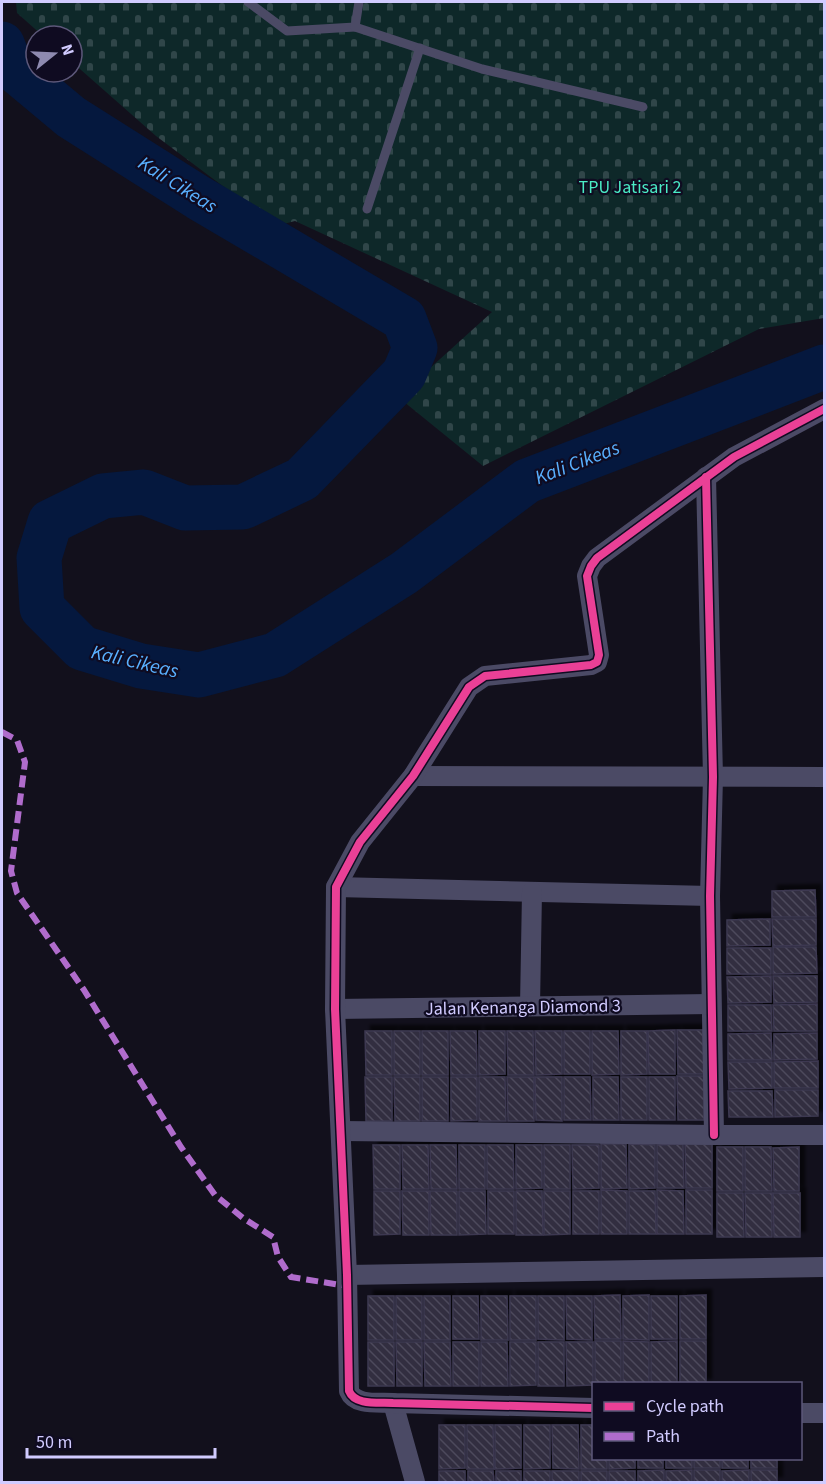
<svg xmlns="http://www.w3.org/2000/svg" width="826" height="1484" viewBox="0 0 826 1484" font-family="'Source Sans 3',sans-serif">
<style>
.cemetery{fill:url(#cemetery-stones)}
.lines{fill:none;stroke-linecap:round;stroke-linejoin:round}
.river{stroke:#05183e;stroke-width:45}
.building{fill:url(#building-back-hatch);stroke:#3d3951;stroke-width:1.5;filter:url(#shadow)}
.service{stroke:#4b4a65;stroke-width:9}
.minor{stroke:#4b4a65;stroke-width:20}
.quiet{stroke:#b06ccc;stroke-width:6;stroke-dasharray:12 6;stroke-linecap:butt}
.cycleway-casing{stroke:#0f0b21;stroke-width:11}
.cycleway{stroke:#ea4096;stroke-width:8}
.labels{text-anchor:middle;stroke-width:4.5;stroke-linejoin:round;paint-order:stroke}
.park-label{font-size:18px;fill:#4aebc5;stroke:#0f0b21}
.street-label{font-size:18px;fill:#d1cbff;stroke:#0f0b21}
.water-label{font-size:20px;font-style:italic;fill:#59b0ff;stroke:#0f0b21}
</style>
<defs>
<pattern id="cemetery-stones" width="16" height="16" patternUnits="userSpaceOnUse" patternTransform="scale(1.5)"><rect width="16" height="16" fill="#0e2829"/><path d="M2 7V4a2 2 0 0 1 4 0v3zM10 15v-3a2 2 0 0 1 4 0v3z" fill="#304649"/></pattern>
<pattern id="building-back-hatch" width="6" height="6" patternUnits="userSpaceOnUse" patternTransform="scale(1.5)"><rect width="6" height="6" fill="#302d3f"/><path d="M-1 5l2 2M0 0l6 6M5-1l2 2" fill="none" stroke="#4d4a5c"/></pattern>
<filter id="shadow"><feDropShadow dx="5.5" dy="-5.5" stdDeviation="1.5" flood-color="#0009"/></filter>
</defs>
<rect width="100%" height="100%" fill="#12101c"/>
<!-- cemetery -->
<polygon class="cemetery" points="16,2 824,2 824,318 759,329 483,466 398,397 492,312 295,221 276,226 156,136 72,62 72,36 43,36 17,13"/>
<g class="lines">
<!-- river -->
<polyline class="river" points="2,44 11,67 71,117 199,198 404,319 415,348 404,374 302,479 243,507 185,508 144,492 103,496 50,522 39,558 42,608 82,648 141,666 199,675 275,655 404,573 527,481 824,367"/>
</g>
<!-- building -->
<g class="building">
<polygon points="815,890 816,917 772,917 772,891"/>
<polygon points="770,919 770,945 727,946 727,920"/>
<polygon points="772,919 816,919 816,945 773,946"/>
<polygon points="773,947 816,947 817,973 773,974"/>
<rect x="727" y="948" width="44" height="26"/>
<polygon points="771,976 771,1002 728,1003 727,977"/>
<polygon points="773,976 817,976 817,1002 774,1003"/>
<polygon points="817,1004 817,1031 774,1031 773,1005"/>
<polygon points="728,1005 771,1005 772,1031 728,1031"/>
<polygon points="675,1030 675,1074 649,1074 648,1031"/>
<polygon points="677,1030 703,1030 704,1074 678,1074"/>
<polygon points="365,1031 392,1031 392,1075 366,1075"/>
<rect x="394" y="1031" width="26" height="44"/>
<rect x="422" y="1031" width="26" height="44"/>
<polygon points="450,1031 476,1031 477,1075 451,1075"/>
<polygon points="479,1031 505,1031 505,1074 479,1075"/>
<polygon points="507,1031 533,1031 534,1075 508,1075"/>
<polygon points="535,1031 562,1031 562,1074 536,1075"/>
<rect x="564" y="1031" width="26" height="43"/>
<polygon points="592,1031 618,1031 619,1074 592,1075"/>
<polygon points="621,1031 647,1031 647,1074 621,1075"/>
<polygon points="771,1033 772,1060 728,1060 728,1034"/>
<polygon points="817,1033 817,1059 774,1060 774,1034"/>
<polygon points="818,1061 818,1088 774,1088 774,1062"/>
<polygon points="728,1062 772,1062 772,1088 729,1089"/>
<polygon points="677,1076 704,1076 704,1120 678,1120"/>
<polygon points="365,1077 392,1077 392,1121 366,1121"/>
<polygon points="394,1077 420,1077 420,1121 395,1121"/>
<rect x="422" y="1077" width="26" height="44"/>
<polygon points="451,1077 477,1077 477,1120 451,1121"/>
<polygon points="479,1077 505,1077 506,1121 479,1121"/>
<polygon points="507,1077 534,1077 534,1121 508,1121"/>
<polygon points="535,1077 562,1077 562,1121 536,1120"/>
<polygon points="564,1077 590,1077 591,1120 564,1120"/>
<polygon points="593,1077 618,1077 619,1120 593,1120"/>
<rect x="621" y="1077" width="26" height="43"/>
<rect x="649" y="1077" width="26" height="43"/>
<polygon points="775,1090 818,1090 818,1116 775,1117"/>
<polygon points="728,1091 772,1091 773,1117 729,1117"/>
<polygon points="601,1144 626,1144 627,1188 601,1189"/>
<polygon points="629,1144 655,1145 655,1188 629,1189"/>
<polygon points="683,1144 684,1188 657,1188 657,1145"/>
<polygon points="685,1144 712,1144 712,1188 686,1188"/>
<polygon points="373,1145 400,1145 400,1189 374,1189"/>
<polygon points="402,1145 428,1145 429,1189 403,1189"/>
<polygon points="430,1145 456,1145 457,1189 431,1189"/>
<rect x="459" y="1145" width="26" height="44"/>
<polygon points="487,1145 513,1145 514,1189 487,1189"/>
<polygon points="516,1145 542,1145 542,1188 516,1189"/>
<rect x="544" y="1145" width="26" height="44"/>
<polygon points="572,1145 599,1145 599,1188 573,1189"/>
<rect x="717" y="1147" width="26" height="44"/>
<polygon points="745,1147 771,1147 772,1191 745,1191"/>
<polygon points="799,1147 799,1191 774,1191 773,1148"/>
<polygon points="601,1190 627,1191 627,1234 601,1234"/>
<polygon points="657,1190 683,1191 684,1234 657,1234"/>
<rect x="686" y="1190" width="26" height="44"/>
<polygon points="374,1191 400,1191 400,1234 374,1235"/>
<polygon points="402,1191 429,1191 429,1235 403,1235"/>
<polygon points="430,1191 457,1191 457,1235 431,1235"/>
<polygon points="459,1191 485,1191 486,1234 459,1235"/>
<rect x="488" y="1191" width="26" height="43"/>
<polygon points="516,1191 542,1191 543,1235 516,1235"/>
<polygon points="544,1191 570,1191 570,1234 544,1235"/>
<rect x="573" y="1191" width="26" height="43"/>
<polygon points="629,1191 655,1191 656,1234 629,1234"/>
<polygon points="717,1193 743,1193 744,1237 717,1237"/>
<polygon points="745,1193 772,1193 772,1237 746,1237"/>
<polygon points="773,1193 800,1193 800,1237 774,1237"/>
<polygon points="620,1295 621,1339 595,1339 594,1296"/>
<polygon points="649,1295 649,1340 623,1339 623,1296"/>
<polygon points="706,1295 706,1339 680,1339 680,1296"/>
<rect x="368" y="1296" width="26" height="44"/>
<rect x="396" y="1296" width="26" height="44"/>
<rect x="424" y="1296" width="26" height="44"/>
<polygon points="453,1296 478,1296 479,1339 453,1339"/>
<polygon points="481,1296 507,1296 508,1340 481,1340"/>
<rect x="510" y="1296" width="26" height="44"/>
<polygon points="538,1296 564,1296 564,1340 538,1339"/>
<polygon points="566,1296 592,1296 592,1340 567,1339"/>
<rect x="651" y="1296" width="26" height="43"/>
<rect x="595" y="1341" width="26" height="43"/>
<polygon points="623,1341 649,1342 649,1384 623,1384"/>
<polygon points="677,1341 677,1384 651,1384 651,1342"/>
<rect x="680" y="1341" width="26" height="43"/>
<rect x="368" y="1342" width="26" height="44"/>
<polygon points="396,1342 422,1342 422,1386 397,1386"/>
<polygon points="424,1342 450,1342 451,1386 425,1386"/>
<rect x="453" y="1342" width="26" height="44"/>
<polygon points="481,1342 507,1342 508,1386 481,1386"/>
<polygon points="510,1342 536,1342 536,1385 510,1386"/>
<rect x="538" y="1342" width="26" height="44"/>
<polygon points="566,1342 593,1342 593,1385 567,1386"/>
<polygon points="439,1425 465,1425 465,1468 439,1469"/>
<polygon points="467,1425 493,1425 494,1469 467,1469"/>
<polygon points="495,1425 521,1425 521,1468 495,1469"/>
<polygon points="524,1425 550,1425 550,1468 524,1469"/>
<polygon points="552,1425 578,1425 579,1469 553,1468"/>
<polygon points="581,1425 594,1425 594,1458 607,1458 607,1469 581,1469"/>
<polygon points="609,1458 635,1458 635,1468 609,1469"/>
<rect x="638" y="1458" width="25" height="10"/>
<rect x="666" y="1458" width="26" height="10"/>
<rect x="694" y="1458" width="26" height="10"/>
<rect x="722" y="1458" width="26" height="10"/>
<rect x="751" y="1458" width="26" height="10"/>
<polygon points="664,1470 664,1482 638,1482 638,1471"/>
<polygon points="692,1470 692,1482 666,1482 666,1471"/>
<rect x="694" y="1470" width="26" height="12"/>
<polygon points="749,1470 749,1482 722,1482 722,1471"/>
<rect x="751" y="1470" width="26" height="12"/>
<rect x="439" y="1471" width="26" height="11"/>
<polygon points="468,1471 493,1471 494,1482 468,1482"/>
<rect x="496" y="1471" width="25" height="11"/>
<rect x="524" y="1471" width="26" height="11"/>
<rect x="552" y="1471" width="27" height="11"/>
<rect x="581" y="1471" width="26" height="11"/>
<rect x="609" y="1471" width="26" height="11"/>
</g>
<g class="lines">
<!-- service -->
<g class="service">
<polyline points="248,2 287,31 355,27"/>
<polyline points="359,2 355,27 482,69 643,107"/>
<polyline points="367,209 420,48"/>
</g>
<!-- minor -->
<g class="minor">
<polyline points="706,477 713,777 710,896 714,1135"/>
<polyline points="413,776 824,777"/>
<polyline points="336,887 710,896"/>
<polyline points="530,1006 532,892"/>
<polyline points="335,1009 711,1004"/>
<polyline points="341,1131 714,1135 824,1135"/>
<polyline points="347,1275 824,1267"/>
<polyline points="393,1403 415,1482"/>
<path d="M594,1408l-201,-5c-14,-1 -38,3 -44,-12l-2,-116 -12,-266 1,-122 24,-45 53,-66 56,-89 16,-11 106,-11 6,-3 2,-7 -12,-79 4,-10 6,-8 137,-101 90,-48"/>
<polyline points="800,1413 824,1413"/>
</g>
<!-- quiet -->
<polyline class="quiet" points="2,732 17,740 25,762 11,871 17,893 84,990 181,1147 215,1195 243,1218 273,1237 278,1257 291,1277 347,1286"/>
<!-- cycleway casing -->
<g class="cycleway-casing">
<g id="cycleway">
<polyline points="706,477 713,777 710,896 714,1135"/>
<path d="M594,1408l-201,-5c-14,-1 -38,3 -44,-12l-2,-116 -12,-266 1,-122 24,-45 53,-66 56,-89 16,-11 106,-11 6,-3 2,-7 -12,-79 4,-10 6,-8 137,-101 90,-48"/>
</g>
</g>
<!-- cycleway -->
<use href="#cycleway" class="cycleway"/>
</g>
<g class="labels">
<!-- park labels -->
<g class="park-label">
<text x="630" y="193">TPU Jatisari 2</text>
</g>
<!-- street labels -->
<g class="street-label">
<text transform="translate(523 1007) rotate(-1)" y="6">Jalan Kenanga Diamond 3</text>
</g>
<!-- water labels -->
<g class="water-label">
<text transform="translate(178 184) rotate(32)" y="7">Kali Cikeas</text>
<text transform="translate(577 462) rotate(-21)" y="7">Kali Cikeas</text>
<text transform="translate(135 661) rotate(13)" y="7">Kali Cikeas</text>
</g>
</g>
<!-- border -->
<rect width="826" height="1484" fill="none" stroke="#d1cbff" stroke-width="6"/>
<!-- legend -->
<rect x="592" y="1382" width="210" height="78" fill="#0f0b21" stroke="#5d587a" stroke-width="1.5"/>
<rect x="604" y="1402" width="30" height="9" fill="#ea4096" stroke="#5d587a" stroke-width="1.5"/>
<text x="646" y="1412" font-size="18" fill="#d1cbff">Cycle path</text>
<rect x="604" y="1432" width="30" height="9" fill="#b06ccc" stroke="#5d587a" stroke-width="1.5"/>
<text x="646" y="1442" font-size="18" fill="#d1cbff">Path</text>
<!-- north arrow -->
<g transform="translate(54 54) rotate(72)"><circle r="28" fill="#0f0b21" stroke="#5d587a" stroke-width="1.5"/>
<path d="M0-4.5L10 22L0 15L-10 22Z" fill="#8e8ab0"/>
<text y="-9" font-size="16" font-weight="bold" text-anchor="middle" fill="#d1cbff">N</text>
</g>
<!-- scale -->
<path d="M27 1448v9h188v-9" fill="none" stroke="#d1cbff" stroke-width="3"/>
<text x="36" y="1448" font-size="18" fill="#d1cbff" stroke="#0f0b21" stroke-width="4.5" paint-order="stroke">50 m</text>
</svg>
